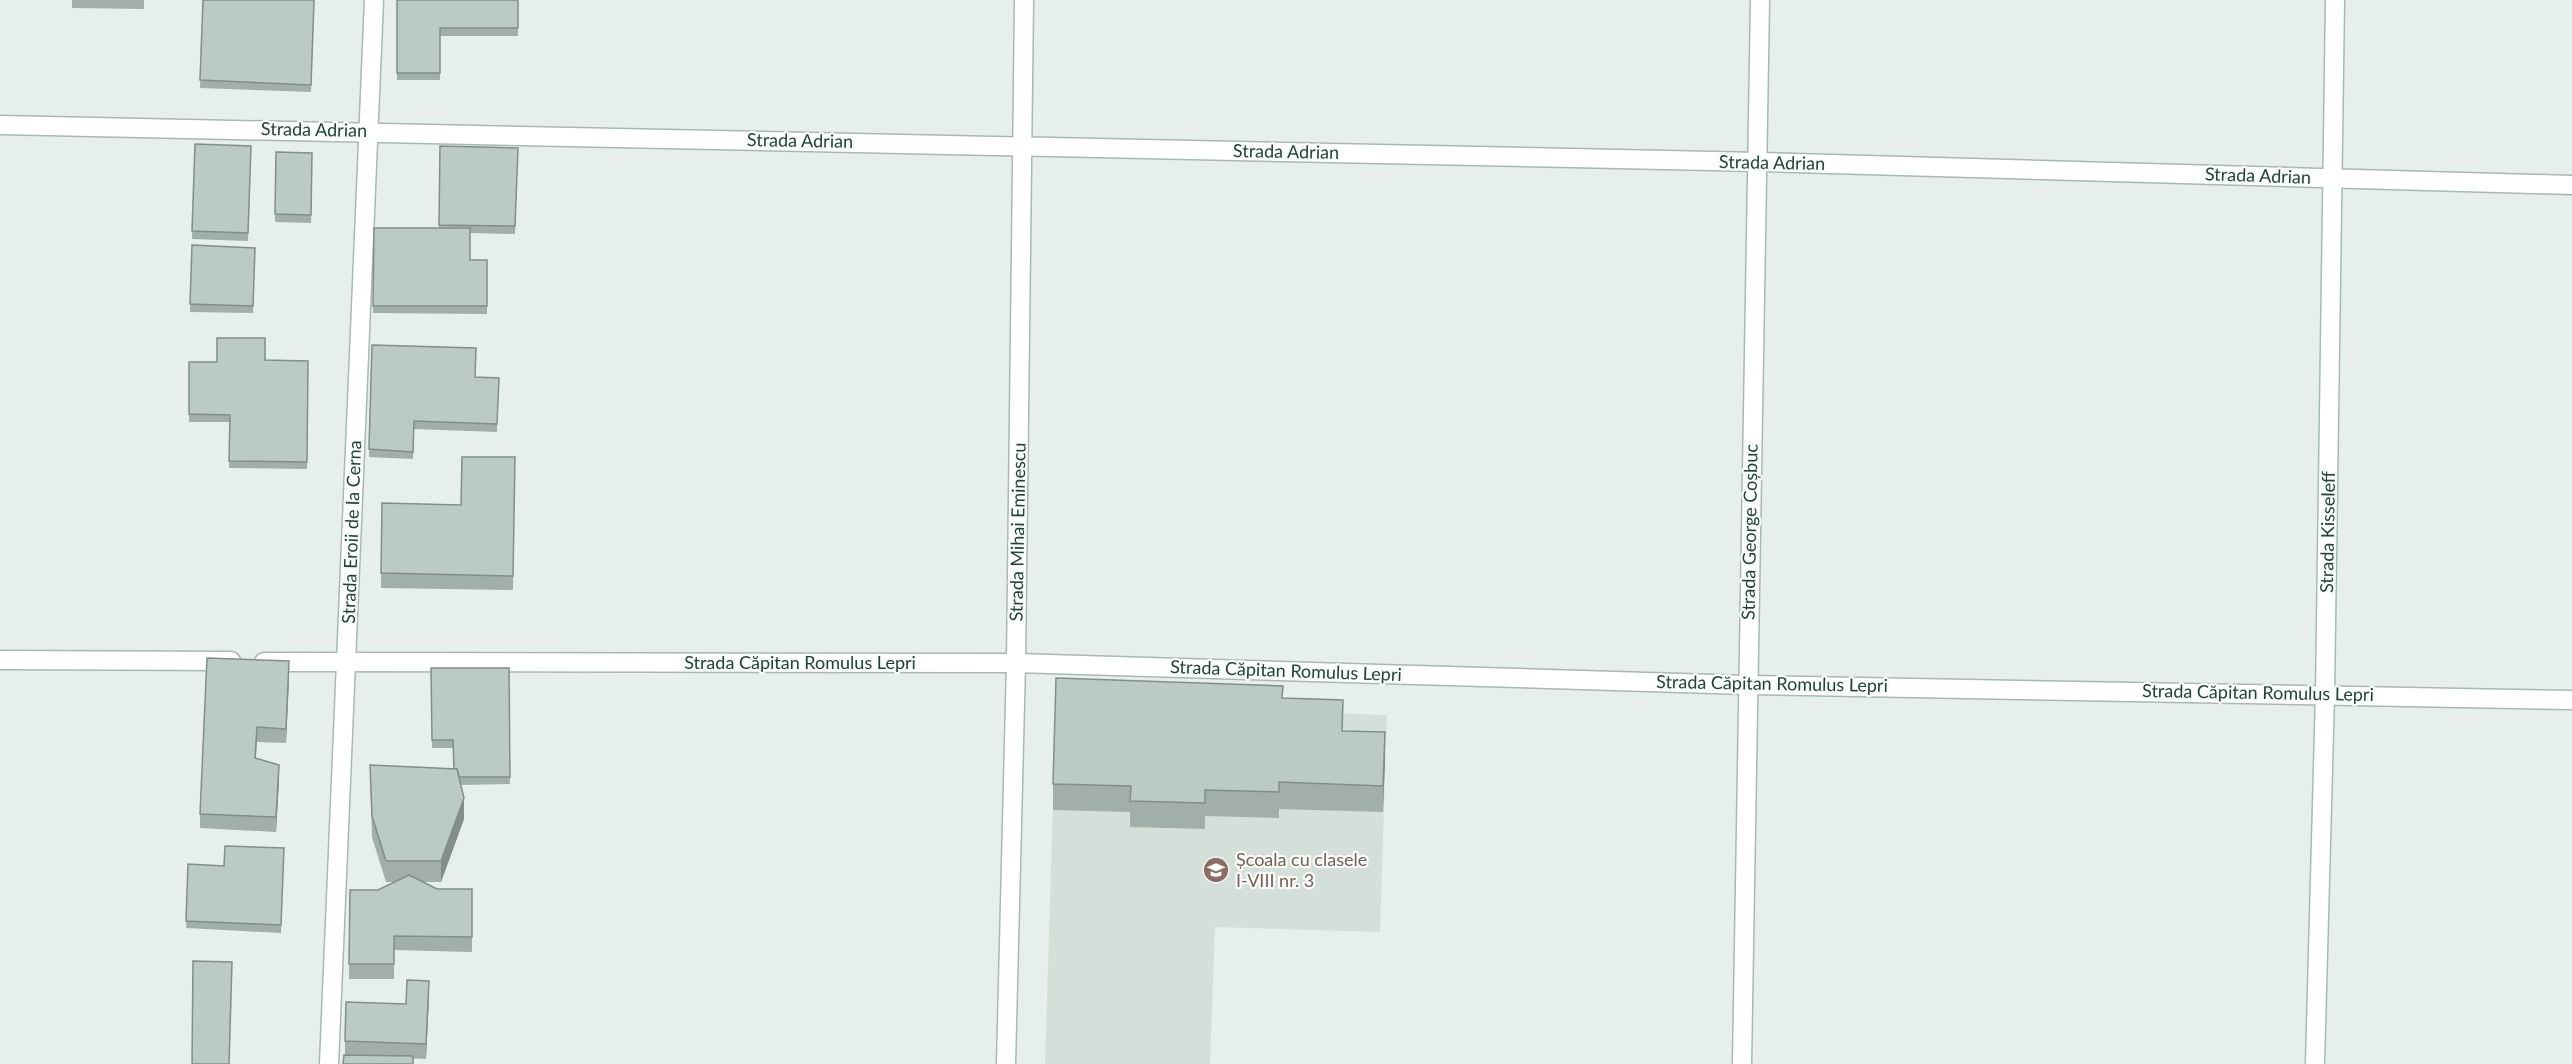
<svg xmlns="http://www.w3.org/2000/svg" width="2572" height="1064" viewBox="0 0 2572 1064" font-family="Lato,sans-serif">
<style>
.built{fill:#d4dfda}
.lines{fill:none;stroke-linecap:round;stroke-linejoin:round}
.street-casing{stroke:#a8b8b2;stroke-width:21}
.secondary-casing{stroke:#a4bbb3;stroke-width:21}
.street{stroke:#fff;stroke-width:18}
.secondary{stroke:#fff;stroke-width:18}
.wall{fill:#a1aea9}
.shaded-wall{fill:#838d89}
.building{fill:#bbcac4;stroke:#838d89;stroke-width:1.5}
.labels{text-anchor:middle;stroke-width:4.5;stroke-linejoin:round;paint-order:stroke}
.street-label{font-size:18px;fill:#24423a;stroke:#f7fbf9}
.education-label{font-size:18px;fill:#785e54;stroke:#f7fbf9;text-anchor:start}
</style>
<rect width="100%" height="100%" fill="#e6efeb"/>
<!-- built -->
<polygon class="built" points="1056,704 1387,715 1380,932 1215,927 1210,1064 1045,1064"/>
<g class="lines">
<!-- street casing -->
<g class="street-casing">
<g id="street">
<polyline points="0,125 1759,162 2572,185"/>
<polyline points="0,660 231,661"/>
<polyline points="264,662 1016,663 1747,685 2572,700"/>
<polyline points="329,1064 374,0"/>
<polyline points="1006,1064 1016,663 1024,0"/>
<polyline points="1742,1064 1760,0"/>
</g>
</g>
<!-- secondary casing -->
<g class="secondary-casing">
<polyline id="secondary" points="2315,1064 2325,694 2335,0"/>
</g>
<!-- street -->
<use href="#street" class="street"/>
<!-- secondary -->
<use href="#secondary" class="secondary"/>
</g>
<!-- wall -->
<g class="wall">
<polygon points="72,0 144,0 144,9 72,8"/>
<polygon points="203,0 314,0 311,92 200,88"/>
<polygon points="397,0 518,0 518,36 440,36 440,80 397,80"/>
<polygon points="195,144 251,146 248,241 192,239"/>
<polygon points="440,146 518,148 515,234 470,233 470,260 487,260 487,314 373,313 374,228 439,228"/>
<polygon points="276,152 312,153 311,223 275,222"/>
<polygon points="192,245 255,248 253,313 190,312"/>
<polygon points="372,345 475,377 499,378 497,432 414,429 413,459 369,457"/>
<polygon points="308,361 307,469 229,468 230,422 189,422 189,362"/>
<polygon points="515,457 513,590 381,588 382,503 461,505"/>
<polygon points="431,668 509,668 510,784 461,785 464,819 441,882 423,882 437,889 472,889 472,952 394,950 394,979 349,979 350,890 378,890 394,882 386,882 372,837 370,765 454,769 453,748 432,748"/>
<polygon points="289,676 286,743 257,742 256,758 279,780 276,832 200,828 200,814"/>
<polygon points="1283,698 1343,731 1385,758 1383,812 1279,809 1279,818 1205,816 1205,829 1130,827 1130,812 1053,810 1053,784"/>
<polygon points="284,848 281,933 186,928 188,864 224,866"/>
<polygon points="429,996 426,1059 345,1055 345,1041 406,1004"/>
</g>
<!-- shaded-wall -->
<g class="shaded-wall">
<polygon points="289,661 289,676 286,743 286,729"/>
<polygon points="1385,732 1385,758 1383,812 1383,786"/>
<polygon points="279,765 279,780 276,832 276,817"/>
<polygon points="464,798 464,819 441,882 441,861"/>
<polygon points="429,981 429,996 426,1059 426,1044"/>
</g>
<!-- building -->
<g class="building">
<polygon points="203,0 314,0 311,85 200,80"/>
<polygon points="397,0 518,0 518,28 440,28 440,73 397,73"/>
<polygon points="195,144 251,146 248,233 192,231"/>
<polygon points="440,146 518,148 515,226 439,225"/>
<polygon points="276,152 312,153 311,215 275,214"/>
<polygon points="374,228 470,228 470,260 487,260 487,306 373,306"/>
<polygon points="192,245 255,248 253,306 190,304"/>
<polygon points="217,338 265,338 265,360 308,361 307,462 229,461 230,415 189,414 189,362 217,362"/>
<polygon points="372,345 476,348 475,377 499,378 497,424 414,421 413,452 369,449"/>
<polygon points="462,457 515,457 513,576 381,573 382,503 461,505"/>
<polygon points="207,658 289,661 286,729 257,727 255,758 279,765 276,817 200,814"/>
<polygon points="431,668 509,668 510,777 459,777 457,769 454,769 453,740 432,740"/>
<polygon points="1056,678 1283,686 1282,698 1343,700 1342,731 1385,732 1383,786 1279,782 1279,792 1205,790 1205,803 1130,801 1131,786 1053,784"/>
<polygon points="370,765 457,769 464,798 441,861 386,861 372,816"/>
<polygon points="225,846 284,848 281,925 186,921 188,864 224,866"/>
<polygon points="409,875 437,889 472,889 472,937 394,936 394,964 349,964 350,890 378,890"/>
<polygon points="193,961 232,962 229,1064 192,1064"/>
<polygon points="407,980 429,981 426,1044 345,1041 346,1002 406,1004"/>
<polygon points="344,1055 413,1056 413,1064 343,1064"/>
</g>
<!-- icons -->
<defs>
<g id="school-disc" transform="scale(1.35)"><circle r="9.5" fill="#8d6e63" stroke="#f7fbf9"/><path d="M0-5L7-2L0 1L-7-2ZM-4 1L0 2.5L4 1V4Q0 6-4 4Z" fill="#fff"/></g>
</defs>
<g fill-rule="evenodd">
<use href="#school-disc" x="1216" y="870"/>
</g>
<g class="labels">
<!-- street labels -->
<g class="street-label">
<text transform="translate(314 130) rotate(1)" y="6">Strada Adrian</text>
<text transform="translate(800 141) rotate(1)" y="6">Strada Adrian</text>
<text transform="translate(1286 152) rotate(1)" y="6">Strada Adrian</text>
<text transform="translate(1772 163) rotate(1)" y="6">Strada Adrian</text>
<text transform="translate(2258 176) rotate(2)" y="6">Strada Adrian</text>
<text transform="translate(352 532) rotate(-88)" y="6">Strada Eroii de la Cerna</text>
<text transform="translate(1018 532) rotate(-89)" y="6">Strada Mihai Eminescu</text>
<text transform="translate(1750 532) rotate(-89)" y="6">Strada George Coșbuc</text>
<text transform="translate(2328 532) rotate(-89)" y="6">Strada Kisseleff</text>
<text x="800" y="669">Strada Căpitan Romulus Lepri</text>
<text transform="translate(1286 671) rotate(2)" y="6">Strada Căpitan Romulus Lepri</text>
<text transform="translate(1772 684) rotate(1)" y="6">Strada Căpitan Romulus Lepri</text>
<text transform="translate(2258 693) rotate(1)" y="6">Strada Căpitan Romulus Lepri</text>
</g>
<!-- education labels -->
<g class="education-label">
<text x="1236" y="866">Școala cu clasele<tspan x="1236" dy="21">I-VIII nr. 3</tspan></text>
</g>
</g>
</svg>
